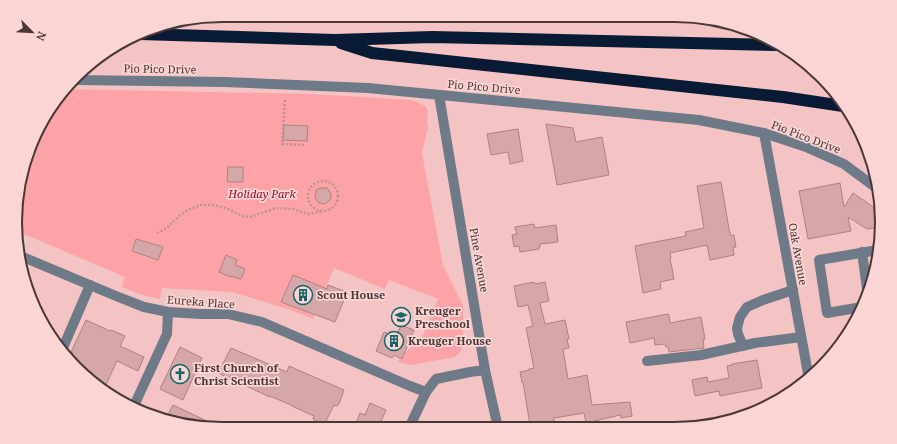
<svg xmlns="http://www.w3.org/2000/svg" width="897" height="444" viewBox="0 0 897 444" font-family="'Noto Serif',serif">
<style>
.green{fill:#fda3a7}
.building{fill:#d5a7a8;stroke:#ad8182}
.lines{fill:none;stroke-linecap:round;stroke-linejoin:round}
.path{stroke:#ba9495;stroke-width:2.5;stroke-dasharray:2 2;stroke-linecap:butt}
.minor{stroke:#6f7a88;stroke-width:10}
.highway{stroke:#091b34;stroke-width:12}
.labels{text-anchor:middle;stroke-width:3.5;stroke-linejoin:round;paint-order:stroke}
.street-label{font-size:11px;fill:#4a3737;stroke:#fbd4d4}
.park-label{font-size:11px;font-style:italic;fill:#91132e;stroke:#fbd4d4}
.poi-label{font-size:11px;font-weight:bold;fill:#4a3737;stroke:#fbd4d4;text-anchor:start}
.rim{fill:none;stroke:#4a3737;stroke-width:2}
</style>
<rect width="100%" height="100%" fill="#f4c4c5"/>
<!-- green -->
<polygon class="green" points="68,89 310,94 412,100 425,106 428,111 427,121 428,127 422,153 443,265 463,305 463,342 461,351 455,357 411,365 398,362 400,358 402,359 405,352 421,340 438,299 389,280 385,289 334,268 313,319 291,310 232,292 162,288 160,299 145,296 122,287 125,277 17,231 19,181 43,118"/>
<!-- building -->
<g class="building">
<polygon points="546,124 573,128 576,142 602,137 609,175 557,185"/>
<polygon points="284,125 308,126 307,141 283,140"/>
<polygon points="518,129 523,161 510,164 508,152 491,155 487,134"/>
<polygon points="228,167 243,167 243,182 227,182"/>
<polygon points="721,182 729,229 731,236 734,235 736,247 733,247 734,255 710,260 707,245 670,253 671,258 670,258 674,279 660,282 661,289 643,293 635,246 686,236 685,232 704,228 697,186"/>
<polygon points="840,183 844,207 853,193 878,210 880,227 867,229 848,217 851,231 808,239 799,191"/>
<polygon points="321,188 327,188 331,194 331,199 325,204 319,203 315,198 316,190"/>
<polygon points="534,224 535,228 556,225 558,242 540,244 540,247 539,248 539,249 520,252 519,246 514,247 512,235 517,234 515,227"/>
<polygon points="136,239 163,247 158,260 132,251"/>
<polygon points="226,255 237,260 235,265 245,269 241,279 231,276 231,277 219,272"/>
<polygon points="293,275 327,289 328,285 347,292 335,322 281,302"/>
<polygon points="534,282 535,284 545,282 549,301 540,303 545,324 565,320 569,339 567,339 569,348 563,349 568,379 587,375 592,405 630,402 632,416 621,418 620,415 586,423 584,413 554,418 554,421 530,425 523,382 522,383 520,372 529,370 529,369 534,368 526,328 533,326 528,305 518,307 514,286"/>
<polygon points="668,314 669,315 670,323 701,317 705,339 703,339 704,348 669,352 668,347 666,347 665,344 655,345 654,338 630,343 626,322"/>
<polygon points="86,320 110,331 111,330 125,336 120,346 144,357 138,371 117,361 104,389 75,368 70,360 73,353 71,352"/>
<polygon points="401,325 414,330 402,359 394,355 392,358 376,351 384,332 396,337"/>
<polygon points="180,347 202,358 183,400 160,389"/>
<polygon points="231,348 287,372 289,366 344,390 339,404 337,406 334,405 324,425 313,419 314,416 294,407 291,405 270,396 270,397 218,373"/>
<polygon points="757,360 762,388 720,396 719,391 695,396 692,380 707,377 708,382 729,378 727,366 732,365 732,364"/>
<polygon points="370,403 386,410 378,428 357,428 359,425 356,424 360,413 365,415"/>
<polygon points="173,405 211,423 209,429 167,417"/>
</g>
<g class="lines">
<!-- path -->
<g class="path">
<polyline points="285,100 282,144 304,145"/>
<circle cx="323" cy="196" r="15"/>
<polyline points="19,187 21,179 25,180 28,170 24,169"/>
<polyline points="157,233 167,228 179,216 188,210 201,205 214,205 225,208 243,216 250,217 276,208 293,209 309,214 323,211"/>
</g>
<!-- minor -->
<g class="minor">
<polyline points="76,80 224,82 368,88 699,120 764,133 806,147 844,164 875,187"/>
<polyline points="439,95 485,370 498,428"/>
<polyline points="764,133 809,379"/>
<polyline points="862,252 867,289"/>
<polyline points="18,255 116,296 144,307 168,312 200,314 228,314 262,322 410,386 426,392"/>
<polyline points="862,307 827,313 819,260 878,250"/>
<polyline points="743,346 738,334 737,328 740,317 747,307 763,300 793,290"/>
<polyline points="62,350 90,285"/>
<polyline points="647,361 701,355 755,343 801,337"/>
<polyline points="133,408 167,334 168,312"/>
<polyline points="409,428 426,392 436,379 470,372 485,370"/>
</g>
<!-- highway -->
<g class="highway">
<polyline points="140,34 335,40 432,37 777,45"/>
<polyline points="341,43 372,53 783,97 843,106"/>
</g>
</g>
<!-- icons -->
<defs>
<g id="building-ring" transform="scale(1)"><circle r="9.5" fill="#fbd4d4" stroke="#156566" stroke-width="1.5"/><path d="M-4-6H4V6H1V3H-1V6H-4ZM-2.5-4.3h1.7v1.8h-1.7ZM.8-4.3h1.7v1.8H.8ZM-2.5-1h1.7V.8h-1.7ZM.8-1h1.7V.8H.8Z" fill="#156566"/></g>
<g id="school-ring" transform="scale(1)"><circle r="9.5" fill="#fbd4d4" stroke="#156566" stroke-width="1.5"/><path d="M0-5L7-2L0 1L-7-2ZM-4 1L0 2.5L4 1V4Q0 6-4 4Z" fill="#156566"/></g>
<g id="church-ring" transform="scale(1)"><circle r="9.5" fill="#fbd4d4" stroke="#156566" stroke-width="1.5"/><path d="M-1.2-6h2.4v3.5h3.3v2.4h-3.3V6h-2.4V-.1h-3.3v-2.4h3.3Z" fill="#156566"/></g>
</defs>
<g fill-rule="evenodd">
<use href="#building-ring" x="303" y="295"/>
<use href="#school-ring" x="401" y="317"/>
<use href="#building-ring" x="394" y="341"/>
<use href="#church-ring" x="180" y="374"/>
</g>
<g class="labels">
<!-- street labels -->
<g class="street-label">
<text transform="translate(160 69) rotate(1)" y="4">Pio Pico Drive</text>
<text transform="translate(484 87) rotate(5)" y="4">Pio Pico Drive</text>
<text transform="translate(806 137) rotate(21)" y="4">Pio Pico Drive</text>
<text transform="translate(798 254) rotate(80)" y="4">Oak Avenue</text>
<text transform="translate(479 260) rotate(80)" y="4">Pine Avenue</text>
<text transform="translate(201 302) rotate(4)" y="4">Eureka Place</text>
</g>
<!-- park labels -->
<g class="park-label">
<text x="262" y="198">Holiday Park</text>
</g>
<!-- poi labels -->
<g class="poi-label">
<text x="317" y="299">Scout House</text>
<text x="415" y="315">Kreuger<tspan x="415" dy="13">Preschool</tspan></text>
<text x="408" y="345">Kreuger House</text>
<text x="194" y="372">First Church of<tspan x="194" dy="13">Christ Scientist</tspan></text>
</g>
</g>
<!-- crop -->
<path d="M0 0H897V444H0ZM222 22H675A200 200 0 0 1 875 222V222A200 200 0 0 1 675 422H222A200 200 0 0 1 22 222V222A200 200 0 0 1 222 22Z" fill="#fbd4d4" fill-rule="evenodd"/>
<path class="rim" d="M222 22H675A200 200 0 0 1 875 222V222A200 200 0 0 1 675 422H222A200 200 0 0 1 22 222V222A200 200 0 0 1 222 22Z"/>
<!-- north arrow -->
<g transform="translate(32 32) rotate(114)" stroke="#fbd4d4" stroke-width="3" paint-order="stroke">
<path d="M0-3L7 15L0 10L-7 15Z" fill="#4a3737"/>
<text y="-6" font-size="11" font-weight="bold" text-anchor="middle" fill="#4a3737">N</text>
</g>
</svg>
